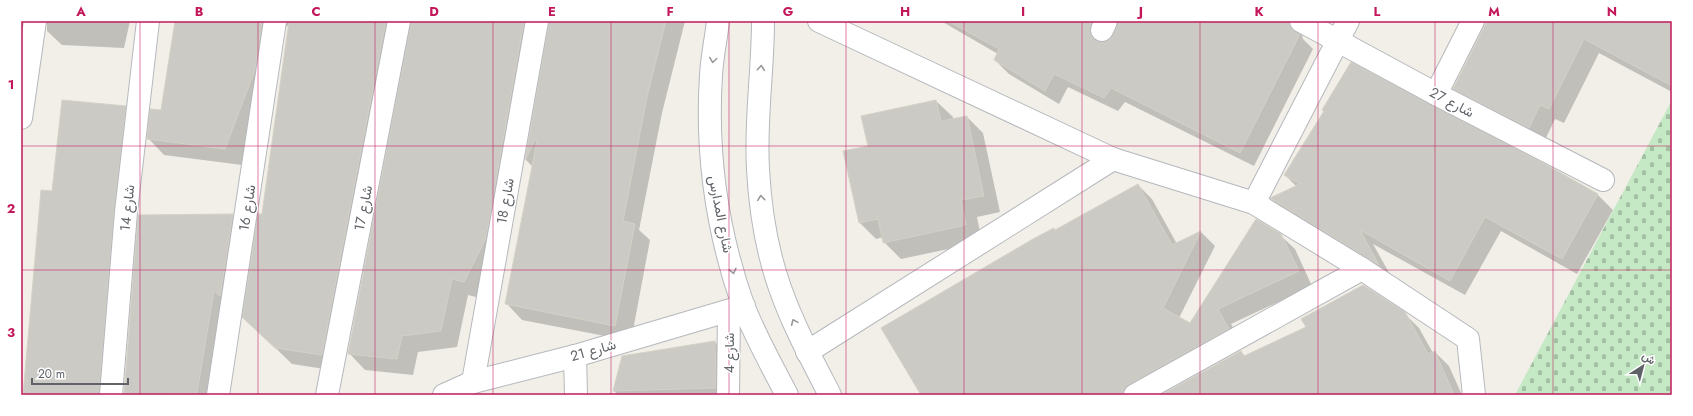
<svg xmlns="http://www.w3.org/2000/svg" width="1693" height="416" viewBox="0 0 1693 416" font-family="Jost,Vazirmatn,sans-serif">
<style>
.cemetery{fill:url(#cemetery-stones)}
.shadow{fill:#0003;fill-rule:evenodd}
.building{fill:#cccac5;stroke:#d6d1c6}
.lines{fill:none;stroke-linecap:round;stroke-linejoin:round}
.minor-casing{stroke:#b5b8bc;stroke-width:24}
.tertiary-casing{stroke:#b5b8bc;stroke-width:24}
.minor{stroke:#fff;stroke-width:22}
.tertiary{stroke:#fff;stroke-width:22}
.oneway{stroke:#979a9d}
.grid{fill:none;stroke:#c2185b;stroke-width:1;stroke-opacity:0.55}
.labels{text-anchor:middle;stroke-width:3;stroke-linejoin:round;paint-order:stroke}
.street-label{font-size:14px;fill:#5f6368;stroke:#fff}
.neatline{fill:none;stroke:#c2185b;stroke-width:1.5}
.grid-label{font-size:13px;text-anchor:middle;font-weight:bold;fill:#c2185b}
</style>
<defs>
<pattern id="cemetery-stones" width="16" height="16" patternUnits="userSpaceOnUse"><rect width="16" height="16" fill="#c5e8c5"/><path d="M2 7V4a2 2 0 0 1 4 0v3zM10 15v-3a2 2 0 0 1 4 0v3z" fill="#a3c0a4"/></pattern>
</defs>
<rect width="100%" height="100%" fill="#f1efe8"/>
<!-- cemetery -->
<polygon class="cemetery" points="1672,100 1672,395 1515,395"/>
<!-- shadow -->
<g class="shadow">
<polygon points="21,21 130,21 124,48 62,45 47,31 47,24 45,24 21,44"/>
<polygon points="176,21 539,21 480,298 468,295 457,347 418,352 413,375 365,370 349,353 412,25 406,29 338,371 292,364 260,333 263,215 289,25 281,30 271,87 242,165 164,155 148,138 162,111"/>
<polygon points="568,21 685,21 662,113 639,230 650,240 631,341 522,320 507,304 533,167 526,160 533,123"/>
<path d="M941,21h386l-2,4 -21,4 -2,6 1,4 10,10 -59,117 -129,-64 -7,9 -50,-24 -9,17 -50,-30 -14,-14 3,-6zM1118,22l-4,14 -4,5 -6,2 4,-13 5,-6z"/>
<polygon points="1488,21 1672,21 1672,92 1599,53 1564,123 1555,119 1544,142 1469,103 1454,89"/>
<polygon points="936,101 953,117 953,120 967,117 983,133 1000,212 977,217 982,242 901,259 884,242 883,237 876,239 859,222 869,146"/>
<polygon points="125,107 141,123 115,395 24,395 53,192"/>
<polygon points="1535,160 1598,195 1613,210 1577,274 1501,231 1465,295 1373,244 1392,278 1287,214 1272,199 1297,187 1285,175"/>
<polygon points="1138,185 1152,199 1177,244 1201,232 1215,246 1179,318 1191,325 1280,235 1295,249 1312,286 1231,324 1242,343 1149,395 920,395 1056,231"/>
<polygon points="232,215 249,232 216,395 125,395 139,216"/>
<polygon points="1404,313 1419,328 1433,353 1435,352 1449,366 1462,395 1163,395 1241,352 1245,356"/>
<polygon points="715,342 728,356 728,395 618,395 614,391"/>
</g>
<!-- building -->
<g class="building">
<polygon points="175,21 262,21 255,70 225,149 147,139 150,109 161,110"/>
<polygon points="289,21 386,21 322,355 275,348 242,317 258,214 262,214"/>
<polygon points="411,21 524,21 486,238 464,282 452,279 441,331 402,336 397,359 348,354"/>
<polygon points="549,21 666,21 647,97 623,221 635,224 615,326 505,304 537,141 535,140 525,160"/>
<polygon points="948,21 1092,21 1090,31 1092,37 1097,41 1103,42 1109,40 1113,35 1118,21 1289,21 1291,28 1300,34 1240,153 1111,88 1104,98 1054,74 1045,91 994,60 999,49"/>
<polygon points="1487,21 1672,21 1672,86 1584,39 1549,109 1540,105 1529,128 1453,89"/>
<polygon points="1351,62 1536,159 1598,194 1562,259 1485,217 1450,281 1360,230 1379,265 1270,198 1300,184 1284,175 1324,111 1322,110"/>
<polygon points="62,100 126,106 114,211 99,395 23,395 41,190 52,191"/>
<polygon points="936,100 941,121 967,116 984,196 961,200 966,225 883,243 878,219 859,223 843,151 868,146 861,116"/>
<polygon points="1138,184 1172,245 1201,231 1163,308 1190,323 1256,219 1281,234 1299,271 1218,309 1229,329 1129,384 1124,389 1123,395 921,395 881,328 1033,239 1054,228 1055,230"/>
<polygon points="233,214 220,296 214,291 197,393 124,395 138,215"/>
<polygon points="1363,285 1405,312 1428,354 1435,351 1454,395 1161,395 1241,351 1244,356 1306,327 1301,319"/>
<polygon points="715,341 716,388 613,391 622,356"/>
</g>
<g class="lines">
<!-- minor casing -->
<g class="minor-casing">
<g id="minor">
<polyline points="819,21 1113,159 1254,203 1362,269 1468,339 1474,395"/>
<polyline points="1301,21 1436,94 1603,180"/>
<polyline points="1102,30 1106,21"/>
<polyline points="1436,94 1473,21"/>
<polyline points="21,118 35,21"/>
<polyline points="1254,203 1348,21"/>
<polyline points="807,352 1113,159"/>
<polyline points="575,356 576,395"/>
<polyline points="473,382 537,21"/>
<polyline points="111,395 126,212 148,21"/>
<polyline points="218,395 275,21"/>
<polyline points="327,395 399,21"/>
<polyline points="444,395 473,382 575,356 744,306"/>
<polyline points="728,395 729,311"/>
<polyline points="1135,395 1362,269"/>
</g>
</g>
<!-- tertiary casing -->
<g class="tertiary-casing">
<g id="tertiary">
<path d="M718,21c-2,18 -6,36 -7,54 -5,78 6,156 32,230 12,31 29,61 44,90"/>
<path d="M763,21c0,50 -8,99 -5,148 2,39 9,82 22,119 13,37 32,72 50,107"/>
</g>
</g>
<!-- minor -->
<use href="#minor" class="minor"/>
<!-- tertiary -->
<use href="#tertiary" class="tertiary"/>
</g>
<!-- one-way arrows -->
<defs><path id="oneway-chevron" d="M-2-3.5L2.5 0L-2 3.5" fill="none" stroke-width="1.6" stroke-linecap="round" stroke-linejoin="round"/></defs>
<g class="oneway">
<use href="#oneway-chevron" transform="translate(713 60) rotate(98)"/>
<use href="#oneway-chevron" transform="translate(761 68) rotate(-85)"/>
<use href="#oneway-chevron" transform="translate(761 198) rotate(-96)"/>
<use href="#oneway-chevron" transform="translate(733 271) rotate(76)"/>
<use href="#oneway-chevron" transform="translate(794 322) rotate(-114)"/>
</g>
<!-- grid -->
<path class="grid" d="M140,21v374M258,21v374M375,21v374M493,21v374M611,21v374M729,21v374M846,21v374M964,21v374M1082,21v374M1200,21v374M1318,21v374M1435,21v374M1553,21v374M21,146h1651M21,270h1651"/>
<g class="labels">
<!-- street labels -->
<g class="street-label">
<text transform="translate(1452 102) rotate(28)" y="5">شارع 27</text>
<text transform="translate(505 201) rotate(-80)" y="5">شارع 18</text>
<text transform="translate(127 208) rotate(-84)" y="5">شارع 14</text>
<text transform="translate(247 208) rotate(-81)" y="5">شارع 16</text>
<text transform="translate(363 208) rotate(-79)" y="5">شارع 17</text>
<text transform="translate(721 214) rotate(79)" y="5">شارع المدارس</text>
<text transform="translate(593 350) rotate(-16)" y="5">شارع 21</text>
<text transform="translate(729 353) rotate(-90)" y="5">شارع 4</text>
</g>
</g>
<!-- border -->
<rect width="1693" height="416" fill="none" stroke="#ffffff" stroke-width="44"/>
<!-- north arrow -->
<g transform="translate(1643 366) rotate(36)" stroke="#ffffff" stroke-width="3" paint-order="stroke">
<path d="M0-3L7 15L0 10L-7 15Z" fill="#5f6368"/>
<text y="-6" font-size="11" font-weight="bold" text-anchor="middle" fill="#5f6368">ش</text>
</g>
<!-- scale -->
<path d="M32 378v6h96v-6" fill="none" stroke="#5f6368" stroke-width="2"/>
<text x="38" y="378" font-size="12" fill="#5f6368" stroke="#ffffff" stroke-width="3" paint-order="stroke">20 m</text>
<rect x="22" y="22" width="1649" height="372" class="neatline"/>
<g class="grid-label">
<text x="81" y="16">A</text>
<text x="199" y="16">B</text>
<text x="316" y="16">C</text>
<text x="434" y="16">D</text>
<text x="552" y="16">E</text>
<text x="670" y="16">F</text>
<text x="788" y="16">G</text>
<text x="905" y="16">H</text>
<text x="1023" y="16">I</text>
<text x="1141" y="16">J</text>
<text x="1259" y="16">K</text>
<text x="1377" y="16">L</text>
<text x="1494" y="16">M</text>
<text x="1612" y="16">N</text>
<text x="11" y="89">1</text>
<text x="11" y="213">2</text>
<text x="11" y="337">3</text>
</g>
</svg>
